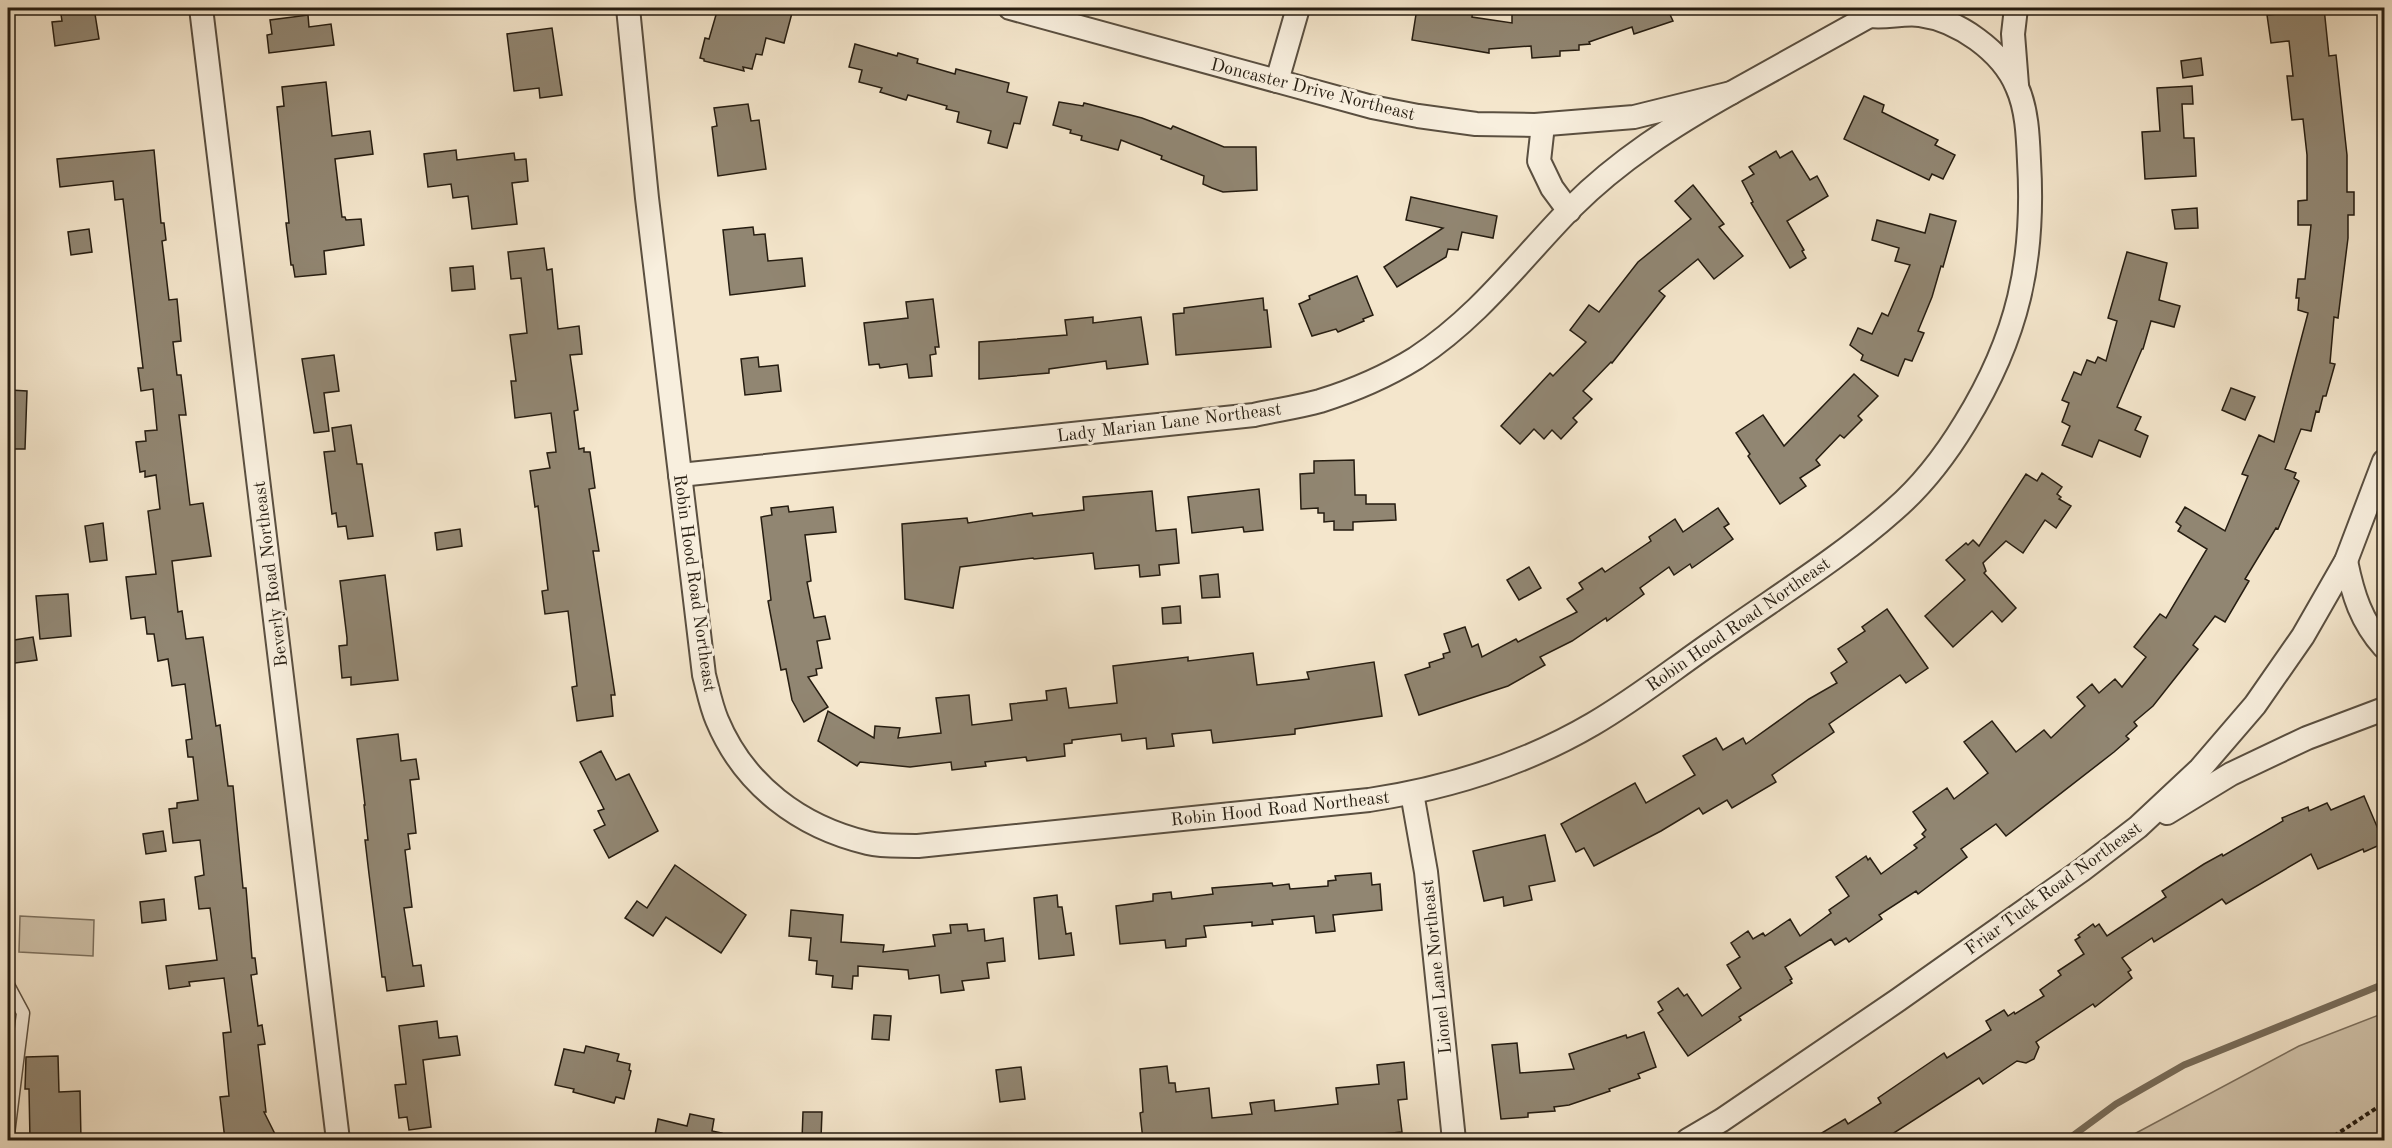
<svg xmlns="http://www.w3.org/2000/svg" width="2392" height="1148" viewBox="0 0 2392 1148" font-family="'Old Standard TT',serif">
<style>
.green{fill:#d1c4ac;stroke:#7c705e;stroke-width:1.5}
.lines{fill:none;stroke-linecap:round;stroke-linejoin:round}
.stream{stroke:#786d5b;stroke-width:7}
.building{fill:#918672;stroke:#261d11;stroke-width:1.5}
.service-casing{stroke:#5a4f40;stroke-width:15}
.minor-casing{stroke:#5a4f40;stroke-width:26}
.path{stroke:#261d11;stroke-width:4;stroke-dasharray:4.5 3;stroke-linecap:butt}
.service{stroke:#f8efde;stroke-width:12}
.minor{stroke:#f8efde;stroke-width:22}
.labels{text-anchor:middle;stroke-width:6;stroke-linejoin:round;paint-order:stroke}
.street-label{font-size:18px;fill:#261d11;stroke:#f8efde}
</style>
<rect width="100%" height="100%" fill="#f4e6cc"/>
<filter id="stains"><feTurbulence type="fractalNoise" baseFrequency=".00333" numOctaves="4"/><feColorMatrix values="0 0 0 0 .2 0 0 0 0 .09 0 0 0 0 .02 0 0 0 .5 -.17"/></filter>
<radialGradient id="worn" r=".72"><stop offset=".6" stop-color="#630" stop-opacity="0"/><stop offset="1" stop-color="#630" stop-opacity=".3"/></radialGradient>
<!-- green -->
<g class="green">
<polygon points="20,916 94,920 93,956 19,952"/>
<polygon points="2384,1013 2384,1140 2123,1140 2299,1046"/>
</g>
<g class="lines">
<!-- stream -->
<polyline class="stream" points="2067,1140 2116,1104 2184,1065 2384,984"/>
</g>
<!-- building -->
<g class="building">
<polygon points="60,8 94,8 99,39 55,46 52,22 62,21"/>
<polygon points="718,8 774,8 792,13 784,43 766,38 762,55 756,54 752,69 743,67 744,71 704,61 704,59 700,58 705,38 709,39"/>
<polygon points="1417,8 1473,9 1472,17 1512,23 1512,13 1587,8 1667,8 1673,21 1634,34 1632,27 1589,42 1590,44 1579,45 1579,50 1560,51 1560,56 1532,58 1531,46 1489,49 1489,53 1412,40"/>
<polygon points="2286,8 2324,8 2329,56 2336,55 2347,155 2347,192 2354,192 2354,215 2348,215 2348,238 2338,318 2334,317 2330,363 2335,364 2326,396 2323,396 2319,412 2316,411 2311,431 2301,429 2285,469 2296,473 2294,478 2299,481 2278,529 2276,528 2245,579 2249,581 2225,622 2215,616 2193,645 2198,649 2153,706 2134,722 2137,726 2126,736 2129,739 2114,752 2006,836 1996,824 1961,849 1967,857 1918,894 1916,891 1879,915 1882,919 1849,942 1846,938 1835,945 1831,939 1785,967 1792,979 1790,980 1792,983 1739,1017 1741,1020 1688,1056 1658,1013 1663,1010 1658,1002 1678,988 1684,996 1687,994 1702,1016 1741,988 1727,965 1740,957 1731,943 1748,931 1753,939 1763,933 1765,936 1790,919 1800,936 1831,913 1829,910 1849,896 1836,877 1866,856 1868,860 1870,858 1881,874 1917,848 1914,845 1925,837 1922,834 1926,830 1913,812 1947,788 1954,799 1988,773 1964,742 1992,721 2016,752 2044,730 2051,738 2085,706 2077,697 2092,684 2099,693 2115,679 2122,687 2146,657 2134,647 2160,614 2166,618 2207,549 2178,531 2181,526 2176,522 2185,507 2225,531 2248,476 2242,474 2259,435 2274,442 2308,313 2298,310 2299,298 2296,298 2298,279 2305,279 2311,225 2298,225 2298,201 2307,200 2307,155 2303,119 2292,120 2287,76 2293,76 2289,41 2271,43 2267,15 2287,13"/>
<polygon points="308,15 309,27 331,24 334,45 269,53 267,35 272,34 270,20"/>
<polygon points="552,28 562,95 540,98 539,88 514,91 507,34"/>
<polygon points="855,44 897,56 898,53 918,59 917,63 955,74 956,69 1009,83 1007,92 1027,97 1020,124 1014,123 1007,148 988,143 991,131 957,122 959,112 946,109 947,106 908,95 906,100 880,92 882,88 859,82 862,70 849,67"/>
<polygon points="2201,58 2203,75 2183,78 2181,61"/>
<polygon points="326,82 332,136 370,131 373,154 335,159 342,217 345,217 346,220 361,219 364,245 324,251 326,274 295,277 293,265 291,265 286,223 289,223 277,107 284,106 282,87"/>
<polygon points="2192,86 2193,104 2182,104 2184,138 2194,138 2196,176 2145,179 2142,132 2160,131 2157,88"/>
<polygon points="1864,96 1884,105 1882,112 1938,140 1935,145 1955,155 1943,179 1932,174 1929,180 1844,139"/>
<polygon points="1059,102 1083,106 1084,103 1142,118 1171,129 1173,126 1224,147 1256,147 1257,190 1223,192 1212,188 1203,184 1204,176 1161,159 1162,156 1121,140 1118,150 1081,140 1082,136 1070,133 1071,130 1053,125"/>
<polygon points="748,104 751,121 759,120 766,169 718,176 712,127 717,126 714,108"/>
<polygon points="154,150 161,223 164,223 166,240 162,241 169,300 177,299 181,341 173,342 177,375 181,375 186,415 179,415 190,505 203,503 211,556 172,561 178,612 182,611 186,639 203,637 216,726 220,725 228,786 233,786 243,888 246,888 252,958 255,958 257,974 251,975 258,1026 262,1025 265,1044 258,1045 266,1112 264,1112 278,1140 225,1140 220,1097 229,1096 223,1033 231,1032 224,978 189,982 190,986 169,989 166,966 217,960 210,908 199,909 195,877 204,875 200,840 173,843 169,809 177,808 177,803 198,800 193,757 188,757 186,740 192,739 185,684 172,686 168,659 158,661 154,634 147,634 145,617 131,619 126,577 156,574 148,511 160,509 156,475 145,477 145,471 140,472 136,442 146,441 145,431 157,430 153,389 141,391 138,368 143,368 123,199 115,200 113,181 60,187 57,159"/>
<polygon points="456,150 457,160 514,153 515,160 526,159 528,181 512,183 517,224 472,229 468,196 453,198 451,184 428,187 424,154"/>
<polygon points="1776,151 1780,158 1792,151 1810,180 1817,176 1828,196 1787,221 1804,250 1802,251 1806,258 1790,268 1751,203 1753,202 1742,181 1754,174 1749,167"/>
<polygon points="1693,185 1724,224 1719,227 1743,256 1714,279 1698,259 1659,291 1665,296 1612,363 1611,362 1583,391 1592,399 1573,418 1577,422 1561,439 1552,430 1544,439 1534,429 1520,444 1501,426 1550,373 1553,376 1586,342 1570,330 1589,305 1599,312 1638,262 1691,219 1675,201"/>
<polygon points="1411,197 1497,216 1493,238 1462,232 1458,250 1448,249 1446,257 1397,287 1384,267 1443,228 1406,220"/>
<polygon points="2197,208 2198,228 2175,229 2172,210"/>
<polygon points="1930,214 1956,221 1943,267 1941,266 1932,297 1918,331 1924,333 1912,361 1905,359 1898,376 1861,360 1863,355 1850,345 1858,328 1872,334 1882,313 1888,316 1910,265 1895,261 1899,248 1872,240 1877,220 1925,233"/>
<polygon points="753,227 754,235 765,234 768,261 802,258 805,286 730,295 723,230"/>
<polygon points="89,229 92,252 71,255 68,232"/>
<polygon points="544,248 547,270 552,269 558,329 579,326 582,354 570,355 578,410 574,411 579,449 584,448 584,452 590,452 595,488 589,489 599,551 593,551 615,695 611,695 613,716 577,721 572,687 577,686 568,611 545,614 542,591 548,590 538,506 535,507 530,471 550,468 547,453 556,452 551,413 515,418 511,381 516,381 510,335 527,333 521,278 511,279 508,252"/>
<polygon points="2127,252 2167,263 2159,300 2180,306 2174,327 2151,321 2143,349 2142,349 2117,407 2141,417 2135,430 2148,436 2140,457 2099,440 2092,457 2062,445 2070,426 2062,422 2069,403 2062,400 2074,372 2081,375 2087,360 2095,363 2098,357 2106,361 2117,321 2108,318"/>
<polygon points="473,266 475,289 452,291 450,268"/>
<polygon points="1357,276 1373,315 1363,319 1364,321 1338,332 1336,329 1312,336 1299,304 1310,299 1309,296"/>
<polygon points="1263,298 1264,310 1267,310 1271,347 1176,355 1173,314 1184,313 1184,308"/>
<polygon points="933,299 939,347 935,347 936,354 930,355 932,376 909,378 907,364 880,368 879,364 869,365 864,323 908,318 906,302"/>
<polygon points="1093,317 1093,323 1141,317 1148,364 1107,369 1106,361 1049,369 1049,373 979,379 979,342 1067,335 1065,320"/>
<polygon points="334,355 339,391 324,393 329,431 314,433 302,359"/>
<polygon points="758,357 759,367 778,365 781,391 745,395 741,359"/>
<polygon points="1854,374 1878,396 1858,416 1862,420 1844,438 1840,435 1816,460 1820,465 1800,478 1806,486 1780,504 1748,456 1750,454 1736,433 1763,415 1784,446"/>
<polygon points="2231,388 2255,397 2245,420 2222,410"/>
<polygon points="10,390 27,391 25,449 9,449"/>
<polygon points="351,425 357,464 362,464 373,536 348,539 346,526 338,527 336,513 332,514 324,452 335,451 332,428"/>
<polygon points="1354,460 1355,495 1366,495 1366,504 1395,504 1396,520 1353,522 1353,530 1334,530 1334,521 1324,522 1324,513 1318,513 1318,508 1301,509 1300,474 1314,473 1314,461"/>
<polygon points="2042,473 2062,487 2057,494 2061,497 2059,499 2071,506 2056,528 2045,520 2023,553 2006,541 1983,563 1986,571 1984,573 2016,608 2002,622 1992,611 1953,647 1925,616 1965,580 1946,560 1966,543 1968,545 1973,540 1979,546 2026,474 2037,481"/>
<polygon points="1259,489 1263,530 1244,532 1243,527 1192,533 1188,497"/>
<polygon points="1152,491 1156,531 1176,529 1179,563 1159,565 1160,575 1140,577 1139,565 1095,569 1093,553 1034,559 1033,558 960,567 953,608 905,599 902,524 967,518 968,523 1032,513 1033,516 1084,510 1083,497"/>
<polygon points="788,506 789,512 833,507 836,532 805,535 811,581 807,582 814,618 825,616 830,639 817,641 822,668 816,669 817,675 808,677 828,707 804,722 792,700 786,669 781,670 768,601 771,600 761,517 772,515 771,508"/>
<polygon points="1718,508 1729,524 1724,527 1733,539 1692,568 1690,564 1674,575 1669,567 1640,588 1644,594 1632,603 1607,621 1606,618 1572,641 1540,657 1545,665 1508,686 1419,715 1405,675 1430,667 1429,663 1444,658 1443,654 1450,652 1444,634 1465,627 1472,647 1478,644 1482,657 1516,639 1518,642 1577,612 1567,599 1583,589 1579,583 1602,568 1605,572 1651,541 1649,537 1675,519 1683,532"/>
<polygon points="103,523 107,560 90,562 85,526"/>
<polygon points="460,529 462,546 437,550 435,533"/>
<polygon points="1529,567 1541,588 1519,600 1507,580"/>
<polygon points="1218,574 1220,597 1202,598 1200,576"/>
<polygon points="385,575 398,680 351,685 351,677 342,678 339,646 347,645 347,638 340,581"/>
<polygon points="68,594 71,636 40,639 36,596"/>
<polygon points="1180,606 1181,623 1163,624 1162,608"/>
<polygon points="1887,609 1928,668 1906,683 1900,675 1829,724 1834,732 1772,775 1776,782 1732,808 1727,800 1703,814 1699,808 1661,831 1594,866 1584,848 1576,852 1561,824 1635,783 1646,803 1695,775 1683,756 1716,738 1723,750 1743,738 1746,744 1809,699 1837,683 1831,673 1847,662 1838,649 1865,631 1862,627"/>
<polygon points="33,637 37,660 8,664 8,641"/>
<polygon points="1253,653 1257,685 1309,679 1307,672 1374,662 1382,716 1295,729 1295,734 1213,743 1211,730 1172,734 1174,746 1147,749 1146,738 1122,741 1121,734 1072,740 1072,743 1064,744 1065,756 1027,761 1026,757 985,762 986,766 952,770 951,762 910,767 860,762 857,766 818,741 828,711 874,738 875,726 900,728 898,738 941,733 936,698 969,695 972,725 1012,720 1010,704 1047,700 1046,691 1066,688 1069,708 1117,703 1113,666 1188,657 1188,661"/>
<polygon points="398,734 401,761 416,759 419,779 410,780 416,833 408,834 410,849 405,850 412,907 404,908 413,966 421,965 424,986 387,991 385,977 382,977 369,874 365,840 368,840 364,805 365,805 357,739"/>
<polygon points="601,751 616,780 629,774 658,831 609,858 594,830 605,825 598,811 604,809 580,762"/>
<polygon points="2364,796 2384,843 2364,852 2363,849 2318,869 2311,854 2226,904 2222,899 2154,942 2152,938 2122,958 2131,970 2128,972 2132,978 2095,1007 2093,1004 2036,1042 2039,1047 2034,1059 2026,1063 2017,1061 1983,1084 1979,1078 1883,1140 1810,1140 1845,1119 1848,1124 1881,1103 1878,1098 1916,1072 1944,1053 1947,1058 1991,1030 1986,1021 2004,1010 2008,1016 2014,1012 2015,1014 2044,996 2040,990 2061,975 2058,971 2084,954 2075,940 2080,937 2078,935 2093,924 2095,927 2099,924 2107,936 2166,897 2162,891 2204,864 2222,854 2223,856 2283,821 2282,818 2308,807 2309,811 2327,803 2331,810"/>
<polygon points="163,831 166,851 146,854 143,834"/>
<polygon points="1545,835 1555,881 1529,886 1532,900 1504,906 1503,897 1484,901 1473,851"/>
<polygon points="675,865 746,915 721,953 666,917 653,936 625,918 637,901 647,908"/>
<polygon points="1371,873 1372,885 1380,884 1382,910 1333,915 1335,931 1316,933 1314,916 1272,920 1273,924 1252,926 1252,922 1204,926 1206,937 1186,939 1186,946 1166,948 1165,940 1120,944 1116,906 1153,901 1153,894 1171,892 1172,899 1213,894 1212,888 1272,883 1273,886 1289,884 1290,889 1328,886 1328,881 1336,880 1335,876"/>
<polygon points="1057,895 1058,907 1062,907 1066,934 1071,933 1074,955 1039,959 1034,898"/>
<polygon points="164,899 166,920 142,923 140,902"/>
<polygon points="791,910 843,915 841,942 884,945 883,952 935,946 933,935 951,933 950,925 967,924 968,931 984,929 985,941 1003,938 1005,961 987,963 989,978 962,981 964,990 941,993 939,975 909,979 908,970 858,966 858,976 853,976 852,989 832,987 833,976 816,974 817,961 809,960 811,938 789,936"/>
<polygon points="874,1015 891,1016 889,1040 872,1039"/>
<polygon points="437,1021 439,1038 457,1036 460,1055 423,1060 431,1127 409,1130 407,1117 399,1118 395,1085 406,1084 399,1026"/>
<polygon points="1644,1032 1656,1067 1638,1074 1640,1078 1609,1089 1610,1091 1569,1105 1554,1107 1555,1111 1528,1113 1528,1117 1501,1119 1492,1045 1517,1043 1520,1073 1574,1069 1569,1054 1626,1035 1627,1038"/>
<polygon points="586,1046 619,1054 617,1061 630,1064 629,1070 631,1071 624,1099 616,1097 614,1103 573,1092 574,1089 555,1085 564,1049 584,1053"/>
<polygon points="58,1056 59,1092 80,1091 81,1140 30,1140 29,1089 25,1089 26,1057"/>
<polygon points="1404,1062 1407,1099 1398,1100 1402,1132 1382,1134 1382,1138 1360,1140 1191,1140 1191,1137 1143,1140 1140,1113 1143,1112 1140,1069 1167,1066 1169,1083 1175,1083 1176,1092 1209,1088 1212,1118 1252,1114 1250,1103 1274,1100 1275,1111 1338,1104 1336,1088 1379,1084 1377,1065"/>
<polygon points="1021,1067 1025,1099 1000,1102 996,1070"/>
<polygon points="803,1112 822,1112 821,1138 819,1138 819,1140 802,1140"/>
<polygon points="690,1114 714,1119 712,1131 722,1133 721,1140 654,1140 658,1119 687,1126"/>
</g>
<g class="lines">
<!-- service casing -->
<g class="service-casing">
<polyline id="service" points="8,985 23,1013 8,1134"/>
</g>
<!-- minor casing -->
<g class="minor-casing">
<g id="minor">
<polyline points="201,8 338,1140"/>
<path d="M628,8l19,190 57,477c4,15 7,31 13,45 27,65 83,107 151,123 16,4 34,2 50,3l451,-46c80,-12 154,-35 224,-76 43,-25 83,-57 124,-85 59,-42 123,-81 177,-129 29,-25 51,-54 71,-87 53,-86 70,-162 64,-262 -1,-24 -2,-52 -12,-74 -15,-36 -59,-67 -97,-72 -17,-2 -33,3 -50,1"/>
<polyline points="1010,8 1372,107 1418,116 1476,124 1535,125 1634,117 1731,93 1884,8"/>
<polyline points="2016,8 2013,34 2017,85"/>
<polyline points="1277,81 1298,8"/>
<polyline points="1543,125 1539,161 1552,188 1569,211"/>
<path d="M680,475l574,-60c22,-5 45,-8 66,-14 32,-10 67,-25 96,-43 64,-42 104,-98 156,-151 47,-47 102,-82 159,-114"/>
<path d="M2346,561c7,34 15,60 38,86"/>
<polyline points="1412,793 1426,872 1454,1140"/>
<polyline points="2167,813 2231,774 2307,738 2384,709"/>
<polyline points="1688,1140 1722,1120 1898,1000 2082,870 2138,827 2200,769 2255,705 2303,636 2346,561 2384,461"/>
</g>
</g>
<!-- path -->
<polyline class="path" points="2328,1140 2384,1103"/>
<!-- service -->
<use href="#service" class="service"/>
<!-- minor -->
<use href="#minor" class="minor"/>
</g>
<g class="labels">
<!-- street labels -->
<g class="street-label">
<text transform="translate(1313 89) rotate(14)" y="6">Doncaster Drive Northeast</text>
<text transform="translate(1169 422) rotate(-7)" y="6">Lady Marian Lane Northeast</text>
<text transform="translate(270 574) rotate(-97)" y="6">Beverly Road Northeast</text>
<text transform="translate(695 583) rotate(82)" y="6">Robin Hood Road Northeast</text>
<text transform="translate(1738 624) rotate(-35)" y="6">Robin Hood Road Northeast</text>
<text transform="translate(1280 808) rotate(-6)" y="6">Robin Hood Road Northeast</text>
<text transform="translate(2053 888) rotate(-36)" y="6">Friar Tuck Road Northeast</text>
<text transform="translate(1436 967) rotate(-96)" y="6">Lionel Lane Northeast</text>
</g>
</g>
<!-- margin -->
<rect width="2392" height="1148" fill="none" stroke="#f4e6cc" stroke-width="30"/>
<rect x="9" y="9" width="2374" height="1130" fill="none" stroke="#261d11" stroke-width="3"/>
<rect x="15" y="15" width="2362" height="1118" fill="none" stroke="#261d11" stroke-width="1.5"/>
<rect width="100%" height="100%" filter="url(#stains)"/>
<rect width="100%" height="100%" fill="url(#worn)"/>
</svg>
